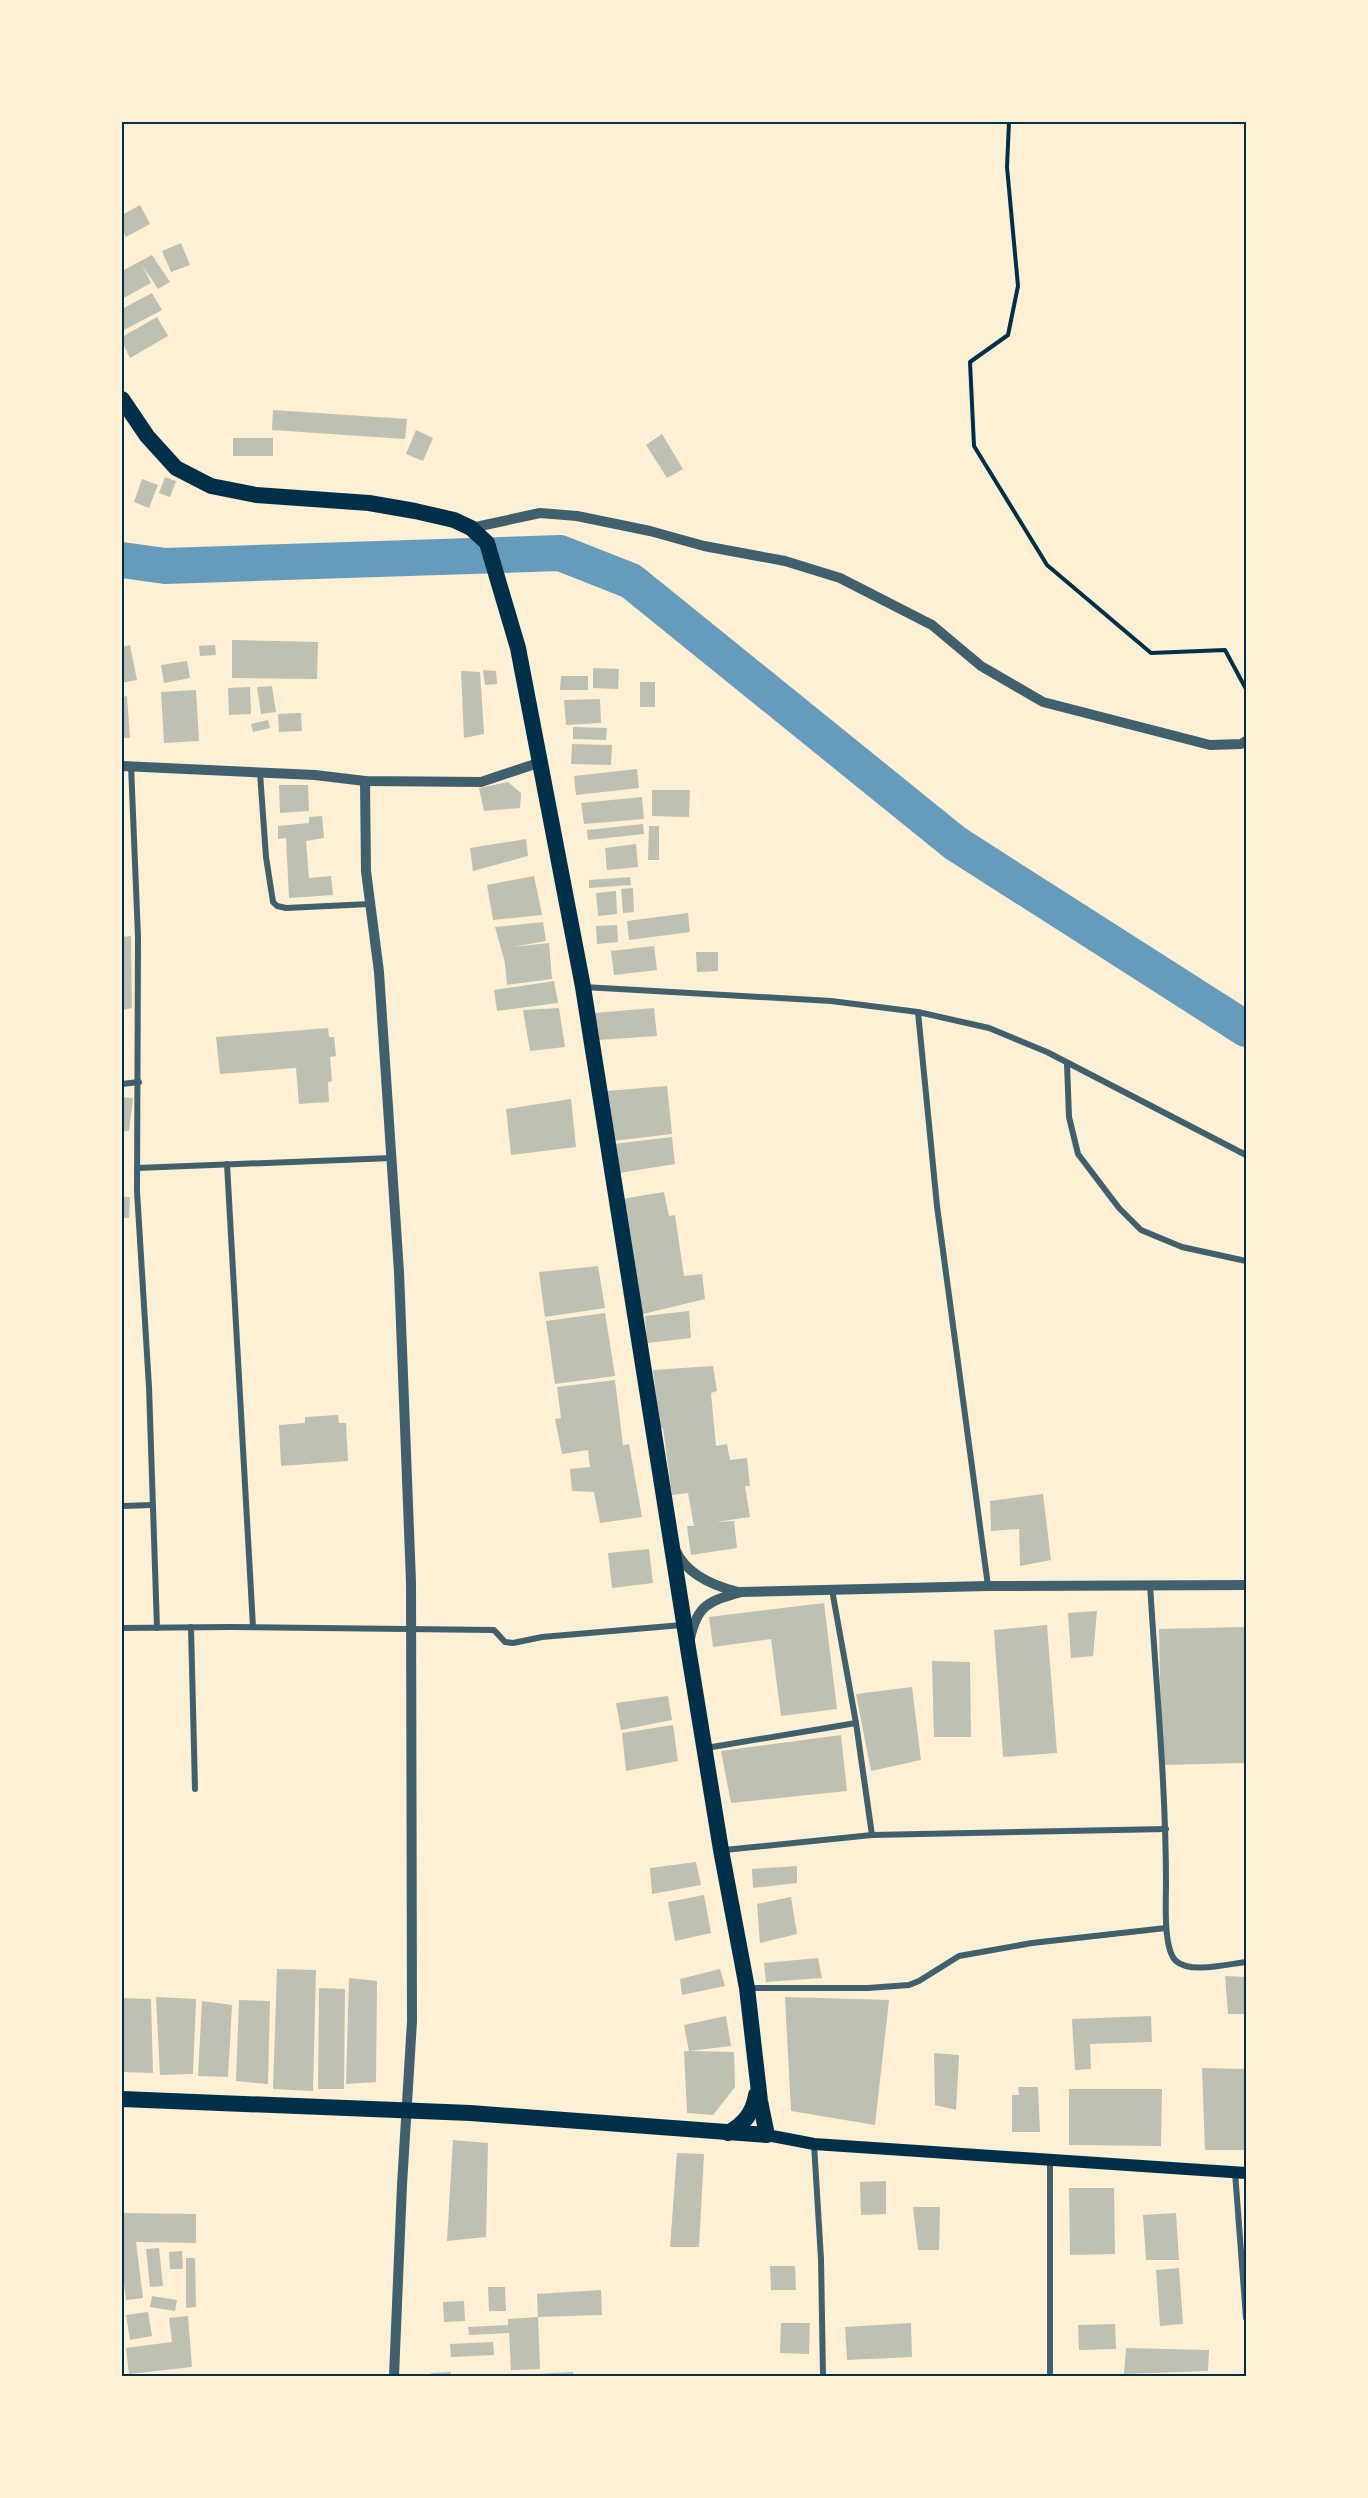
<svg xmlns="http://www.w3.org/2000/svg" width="1368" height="2498" viewBox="0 0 1368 2498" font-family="Lato,sans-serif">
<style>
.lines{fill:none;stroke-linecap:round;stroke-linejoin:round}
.river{stroke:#669bbc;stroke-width:36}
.building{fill:#bec0b2}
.path{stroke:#003049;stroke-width:4}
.minor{stroke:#3f606c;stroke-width:6}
.tertiary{stroke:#3f606c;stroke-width:10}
.secondary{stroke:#003049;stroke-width:12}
.trunk{stroke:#003049;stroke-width:16}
.neatline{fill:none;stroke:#003049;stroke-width:2}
</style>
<rect width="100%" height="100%" fill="#fdf0d5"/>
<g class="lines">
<!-- river -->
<polyline class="river" points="122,560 165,566 560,553 631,581 955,843 1246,1029"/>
</g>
<!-- building -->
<g class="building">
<polygon points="140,205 150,224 126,237 122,229 122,215"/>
<polygon points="181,243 190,265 171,272 162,251"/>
<polygon points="152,255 170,282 158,289 142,265 151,283 122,299 122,271"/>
<polygon points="152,293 162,310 122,331 122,309"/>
<polygon points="157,317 168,336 130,358 122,342 122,337"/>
<polygon points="273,410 407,419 405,439 272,430"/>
<polygon points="416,430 433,438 423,461 406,454"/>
<polygon points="662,434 683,469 667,478 646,445"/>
<rect x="233" y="438" width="40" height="18"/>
<polygon points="165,477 176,481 170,497 159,493"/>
<polygon points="142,479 158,485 149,508 134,502"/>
<polygon points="232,640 318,642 317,679 232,678"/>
<polygon points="130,645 137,680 122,683 122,647"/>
<polygon points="215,645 216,655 200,656 199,646"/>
<polygon points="187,661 190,678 164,683 161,665"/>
<polygon points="593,668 619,669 618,689 593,688"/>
<polygon points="483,670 496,671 497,684 485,685"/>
<polygon points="461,671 480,672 484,734 464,738"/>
<polygon points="561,676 588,676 588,690 560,690"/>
<rect x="640" y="682" width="15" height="25"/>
<polygon points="272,686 276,712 261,714 257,687"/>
<polygon points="250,687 251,714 229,715 228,688"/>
<polygon points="196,690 199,741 164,743 161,692"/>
<polygon points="127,696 130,738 122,738 122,697"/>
<polygon points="600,699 601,723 566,725 564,700"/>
<polygon points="301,713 302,731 279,732 278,714"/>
<polygon points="268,720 270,728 253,732 251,724"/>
<polygon points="573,727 607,728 606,740 573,739"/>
<polygon points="572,744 612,745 611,765 571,764"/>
<polygon points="637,769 639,788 576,795 574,776"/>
<polygon points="508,782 521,793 520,808 484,811 479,788"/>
<polygon points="279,785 308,785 309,811 280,813"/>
<polygon points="652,790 690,790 689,817 652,816"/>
<polygon points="642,797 644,819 584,824 581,803"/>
<polygon points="322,816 324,838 306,841 309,878 331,876 333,895 289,898 286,838 278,839 278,826 309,823 309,817"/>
<polygon points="643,824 644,834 588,840 587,830"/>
<polygon points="649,826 659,826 659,860 648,860"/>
<polygon points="526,839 528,856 473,871 470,848"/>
<polygon points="636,844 638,867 607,870 605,848"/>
<polygon points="534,876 542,915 493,920 487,885"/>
<polygon points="630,877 631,885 589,888 589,880"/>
<polygon points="633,888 634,912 623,913 621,889"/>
<polygon points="616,891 617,914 598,916 596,893"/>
<polygon points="688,913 690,932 629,940 627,921"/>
<polygon points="543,922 546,941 512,947 549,943 552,979 507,985 505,963 495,927"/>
<polygon points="617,925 618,942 597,944 596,926"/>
<polygon points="131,936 132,1008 122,1010 122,937"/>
<polygon points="654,946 657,970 614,975 611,951"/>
<polygon points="696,952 718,952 718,971 697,972"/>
<polygon points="554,981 558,1003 497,1011 494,990"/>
<polygon points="559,1008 565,1047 530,1051 523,1010"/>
<polygon points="654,1008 657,1036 598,1040 594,1013"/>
<polygon points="328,1028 329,1037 334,1037 336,1056 330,1057 332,1081 328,1082 329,1102 299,1104 296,1068 220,1074 216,1037"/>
<polygon points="667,1086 672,1134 613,1141 606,1091"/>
<polygon points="122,1097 133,1098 129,1131 122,1131"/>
<polygon points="571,1099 576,1147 511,1155 506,1109"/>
<polygon points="672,1137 675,1164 619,1173 614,1144"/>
<polygon points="664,1192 669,1216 675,1215 684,1276 702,1274 705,1299 639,1315 621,1199"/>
<polygon points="122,1197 130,1197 129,1218 122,1218"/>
<polygon points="598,1266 605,1308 545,1317 539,1272"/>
<polygon points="689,1311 691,1338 647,1343 645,1316"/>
<polygon points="605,1313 615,1376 555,1384 546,1321"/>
<polygon points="713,1366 717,1391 711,1393 716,1446 727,1444 730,1460 747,1458 750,1486 745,1486 750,1517 716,1522 734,1521 737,1548 691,1555 687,1526 694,1526 688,1493 672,1495 663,1428 660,1429 653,1370"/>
<polygon points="615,1380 623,1445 629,1444 642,1517 600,1523 594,1492 572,1491 570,1469 590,1467 588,1450 562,1454 555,1419 561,1418 557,1387"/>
<polygon points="338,1415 339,1423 346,1423 348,1461 281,1466 279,1425 305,1423 305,1417"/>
<polygon points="1043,1494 1051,1560 1020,1566 1019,1529 991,1531 990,1501"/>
<polygon points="649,1549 653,1583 612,1588 608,1553"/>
<polygon points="824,1603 837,1709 781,1716 771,1639 713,1647 709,1617"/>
<polygon points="1097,1611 1093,1656 1071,1658 1068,1613"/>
<polygon points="1047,1625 1057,1753 1003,1757 994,1630"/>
<polygon points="1246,1627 1246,1763 1162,1765 1159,1629"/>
<polygon points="932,1661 970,1662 971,1737 934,1737"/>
<polygon points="912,1687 921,1760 871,1771 856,1694"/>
<polygon points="668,1696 672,1720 621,1730 616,1703"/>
<polygon points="673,1725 678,1761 626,1771 622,1733"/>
<polygon points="841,1735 847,1791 731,1803 721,1751"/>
<polygon points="696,1862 701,1885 652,1894 650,1868"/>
<polygon points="797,1866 797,1883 753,1888 752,1869"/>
<polygon points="704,1895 711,1933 675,1941 668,1902"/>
<polygon points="791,1897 797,1934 760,1943 757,1904"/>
<polygon points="818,1958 822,1978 766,1982 764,1963"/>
<polygon points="277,1969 316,1970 313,2091 273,2089"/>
<polygon points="720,1969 725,1986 682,1995 680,1979"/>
<polygon points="1225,1976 1246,1977 1246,2014 1228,2014"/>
<polygon points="349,1978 377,1981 376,2082 346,2084"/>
<polygon points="319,1988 345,1989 344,2089 318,2089"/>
<polygon points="156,1997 196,1999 193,2074 160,2075"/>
<polygon points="785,1997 889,2000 875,2125 791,2111"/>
<polygon points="122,1998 151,1999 153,2073 122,2072"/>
<polygon points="239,2000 270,2001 268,2084 236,2081"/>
<polygon points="202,2001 232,2005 228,2077 198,2076"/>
<polygon points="726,2016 731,2046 689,2051 734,2052 735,2087 713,2115 687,2113 684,2051 689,2051 684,2025"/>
<polygon points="1151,2016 1152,2042 1090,2044 1091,2069 1075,2070 1072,2019"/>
<polygon points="934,2053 959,2055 956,2110 935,2105"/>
<polygon points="1202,2068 1246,2069 1246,2150 1205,2150"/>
<polygon points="1018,2087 1038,2087 1040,2132 1012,2132 1012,2095 1019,2095"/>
<polygon points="1069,2089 1162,2089 1161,2146 1069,2145"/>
<polygon points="453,2140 488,2143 486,2237 447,2241"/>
<polygon points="677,2153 704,2154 699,2247 670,2247"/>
<polygon points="886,2181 886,2214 861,2215 860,2182"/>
<polygon points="1069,2188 1114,2188 1115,2254 1070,2255"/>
<polygon points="913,2207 940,2207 939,2250 918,2250"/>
<polygon points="122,2213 196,2214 196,2243 136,2242 143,2298 126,2300 122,2267"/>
<polygon points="1176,2213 1179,2260 1146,2260 1143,2215"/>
<polygon points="159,2248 163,2286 150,2287 146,2249"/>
<polygon points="182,2251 183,2269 170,2269 169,2252"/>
<polygon points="186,2258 195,2258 196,2307 186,2308"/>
<polygon points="770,2266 795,2266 796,2290 771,2290"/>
<polygon points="1179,2268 1183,2324 1160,2326 1156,2270"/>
<polygon points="488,2287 505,2287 506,2311 489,2311"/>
<polygon points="601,2290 602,2315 538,2317 540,2369 511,2370 509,2333 469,2335 468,2327 508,2325 508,2319 538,2317 537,2294"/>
<polygon points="152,2296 177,2300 175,2311 150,2307"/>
<polygon points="464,2301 465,2321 444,2322 443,2302"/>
<polygon points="148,2312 152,2336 130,2340 126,2315"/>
<polygon points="188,2316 192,2367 129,2374 126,2348 172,2342 169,2318"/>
<polygon points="781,2323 810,2323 809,2354 780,2353"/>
<polygon points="911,2323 912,2357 847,2360 845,2327"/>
<polygon points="1115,2324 1116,2349 1079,2350 1078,2325"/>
<polygon points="493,2342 494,2355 451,2357 450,2344"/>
<polygon points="1126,2348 1209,2350 1208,2371 1124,2374"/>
<polygon points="451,2372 451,2376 431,2376 431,2373"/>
<polygon points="573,2372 573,2376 521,2376 521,2375"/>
</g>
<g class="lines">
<!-- path -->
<polyline class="path" points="1009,122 1007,167 1018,286 1008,335 970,362 974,446 1047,565 1151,653 1225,650 1246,689"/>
<!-- minor -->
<g class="minor">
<polyline points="131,765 138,937 137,1191 149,1387 157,1628"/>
<polyline points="260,773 266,857 273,902 277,906 286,908 370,904"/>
<polyline points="584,987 831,1001 918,1012 989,1028 1047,1052 1246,1155"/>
<polyline points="918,1012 937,1206 988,1586"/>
<polyline points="1067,1064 1069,1117 1078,1154 1119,1208 1141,1230 1182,1247 1246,1261"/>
<polyline points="122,1084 139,1082"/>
<polyline points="227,1164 253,1627"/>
<polyline points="137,1168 392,1158"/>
<polyline points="122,1506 153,1505"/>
<path d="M1150,1584c6,101 16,201 16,301 0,17 -3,64 10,76 14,13 52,3 70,1"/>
<polyline points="832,1590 856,1723 872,1835"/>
<polyline points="191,1627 195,1789"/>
<polyline points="122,1628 230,1627 494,1630 505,1642 513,1643 542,1637 682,1625"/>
<polyline points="706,1748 856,1723"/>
<polyline points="724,1850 872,1835 1166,1829"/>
<polyline points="748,1988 868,1988 909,1985 919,1981 959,1956 1032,1943 1166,1928"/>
<polyline points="814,2144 821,2259 823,2376"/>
<polyline points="1050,2159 1050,2376"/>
<polyline points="1235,2172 1246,2318"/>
</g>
<!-- tertiary -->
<g class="tertiary">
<polyline points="471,528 540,513 577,516 650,531 704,546 785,561 840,578 932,625 981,666 1043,702 1210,745 1241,744 1246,741"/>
<polyline points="122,766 315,775 365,781 481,782 541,762"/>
<polyline points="365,781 366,871 379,972 399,1272 411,1582 412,2021 402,2185 394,2376"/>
<path d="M676,1551c11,24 38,35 62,41"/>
<path d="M690,1639c7,-35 20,-38 51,-47l247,-6 258,-1"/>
</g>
<!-- secondary -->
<polyline class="secondary" points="767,2135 814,2144 1246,2173"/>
<!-- trunk -->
<g class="trunk">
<polyline points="122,399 147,436 176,468 211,486 256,495 369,503 415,511 454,520 471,528 487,543 518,648 583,987 688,1648 721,1850 747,1988 760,2101 767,2135 470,2113 122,2099"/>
<path d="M728,2133c16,-9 25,-20 28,-38"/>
</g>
</g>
<!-- border -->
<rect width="1368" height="2498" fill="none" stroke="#fdf0d5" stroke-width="246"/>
<rect x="123" y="123" width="1122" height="2252" class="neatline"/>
</svg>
